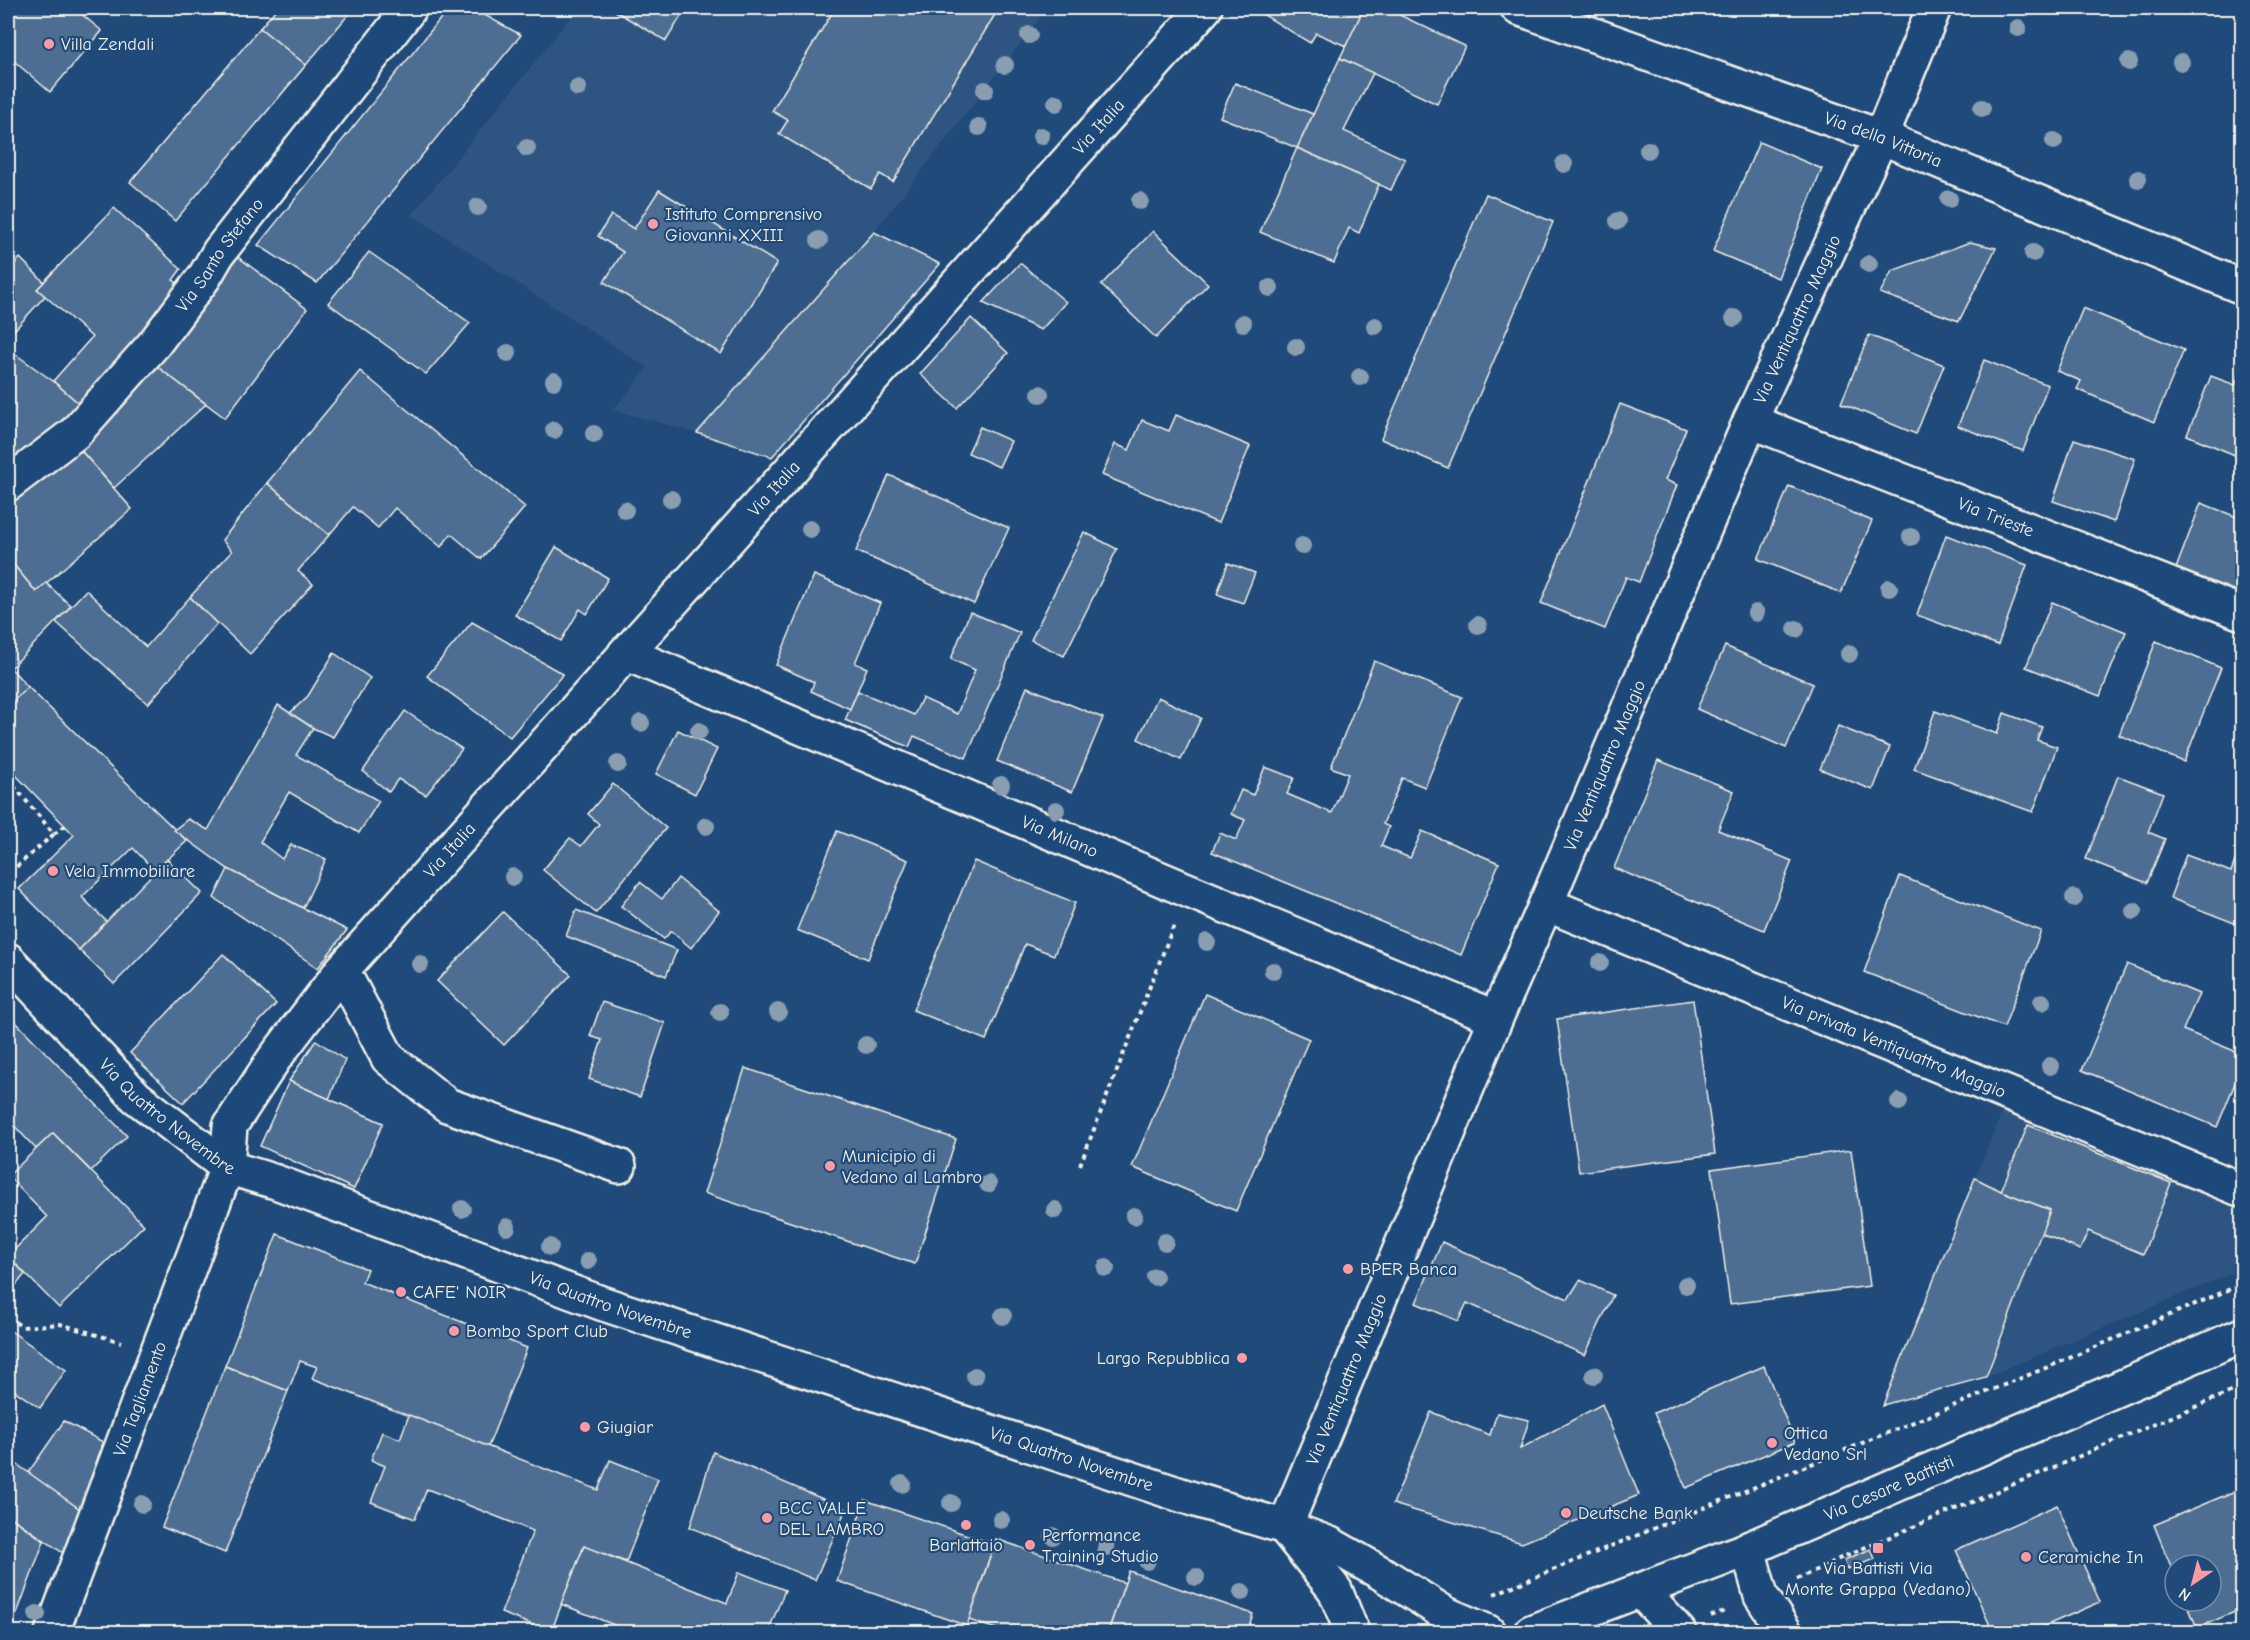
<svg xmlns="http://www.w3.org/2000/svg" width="2250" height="1640" viewBox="0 0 2250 1640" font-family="'Comic Neue',sans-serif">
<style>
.built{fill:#2d5581}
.building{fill:#4d6e92;stroke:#f4f1e8;stroke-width:1.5}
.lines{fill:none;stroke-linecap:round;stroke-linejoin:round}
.minor-casing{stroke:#f4f1e8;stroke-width:38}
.major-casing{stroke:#f4f1e8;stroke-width:38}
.path{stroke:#f4f1e8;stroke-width:4;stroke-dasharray:4.5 4.5;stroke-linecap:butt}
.minor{stroke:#1f4a7a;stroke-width:33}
.major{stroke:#1f4a7a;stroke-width:33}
.tree{fill:#8a9eb1}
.poi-dot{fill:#ff9aa2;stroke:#1f4a7a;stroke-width:2}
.labels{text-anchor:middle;stroke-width:4.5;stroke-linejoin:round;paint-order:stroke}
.poi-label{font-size:18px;fill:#f4f1e8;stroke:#1f4a7a;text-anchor:start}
.street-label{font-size:18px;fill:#f4f1e8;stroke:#1f4a7a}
</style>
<rect width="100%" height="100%" fill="#1f4a7a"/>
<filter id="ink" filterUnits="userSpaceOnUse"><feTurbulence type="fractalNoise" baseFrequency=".0167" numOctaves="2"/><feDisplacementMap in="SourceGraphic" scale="12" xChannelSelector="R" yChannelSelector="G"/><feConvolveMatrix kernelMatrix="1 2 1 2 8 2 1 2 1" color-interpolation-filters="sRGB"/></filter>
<g filter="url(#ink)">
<!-- built -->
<g class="built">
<polygon points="560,8 1048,8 874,232 697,433 613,410 648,368 412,215 572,16"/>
<polygon points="2004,1107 2242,1204 2242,1269 1986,1377 1883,1405"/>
</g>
<!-- building -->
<g class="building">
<polygon points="8,8 74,8 102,31 50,92 8,56"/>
<polygon points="277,8 354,8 306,65 260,28"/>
<polygon points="449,8 472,8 521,35 317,283 258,245"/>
<polygon points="610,8 686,8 666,41"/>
<polygon points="835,8 999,8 893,182 880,174 871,189 779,134 788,120 772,111"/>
<polygon points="1258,8 1364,8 1346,46 1316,33 1310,43 1256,10"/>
<polygon points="1364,8 1385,8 1465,46 1437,104 1340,58"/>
<polygon points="260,28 306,65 175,221 130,182"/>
<polygon points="1340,58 1373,73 1344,131 1405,159 1391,190 1297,148"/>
<polygon points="1235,83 1313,114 1297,148 1220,117"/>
<polygon points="1759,142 1822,169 1778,278 1713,251"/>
<polygon points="1297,148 1379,184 1359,233 1349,228 1334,263 1260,232"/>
<polygon points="659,190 777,263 721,354 604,282 623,252 598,236 611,215 634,229"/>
<polygon points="1486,194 1553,222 1448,468 1381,439"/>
<polygon points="114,208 181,269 173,280 183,287 83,407 53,381 92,337 37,289"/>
<polygon points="1153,231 1208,284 1156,338 1101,285"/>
<polygon points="874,232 940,264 772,457 697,433"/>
<polygon points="1970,242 1996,248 1959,321 1880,293 1892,271"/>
<polygon points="369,252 470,323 426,374 328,303"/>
<polygon points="238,257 307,309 225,418 155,365"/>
<polygon points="20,258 44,282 37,289 45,296 8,337 8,271"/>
<polygon points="1020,263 1066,302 1041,330 983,303"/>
<polygon points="2083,308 2184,350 2154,422 2077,389 2081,381 2057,371"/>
<polygon points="971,318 1008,353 957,408 920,374"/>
<polygon points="1869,335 1944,365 1916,434 1841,403"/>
<polygon points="8,349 53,381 83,407 18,463 8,455"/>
<polygon points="1984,360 2048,385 2023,451 1958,426"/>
<polygon points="155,365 206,404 114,488 76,445"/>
<polygon points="2242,367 2242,458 2187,435 2211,376 2235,385"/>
<polygon points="360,371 525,507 481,559 451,534 441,547 395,508 378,528 353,507 329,535 267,483"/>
<polygon points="1620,404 1686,429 1665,480 1677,485 1639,582 1626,577 1605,629 1541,603"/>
<polygon points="1176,415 1250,446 1218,523 1102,475 1115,444 1129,450 1142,420 1169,431"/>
<polygon points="980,427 1011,441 999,467 968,453"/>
<polygon points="2074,439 2135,459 2114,522 2053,501"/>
<polygon points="76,445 132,509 36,592 8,558 8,504"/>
<polygon points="889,475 1009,528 974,604 856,551"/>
<polygon points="267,483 329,535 298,571 313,584 250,654 190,597 232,551 222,540"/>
<polygon points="1789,486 1872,521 1841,593 1758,559"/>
<polygon points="2201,503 2242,519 2242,598 2175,571"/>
<polygon points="1084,532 1117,549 1064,656 1031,640"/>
<polygon points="1946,535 2027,565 1998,645 1917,615"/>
<polygon points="556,547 608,578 587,614 580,609 561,641 515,615"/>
<polygon points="8,558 36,592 46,583 71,606 10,669 8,665"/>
<polygon points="1228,563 1255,573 1243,603 1217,594"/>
<polygon points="814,575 880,603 855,663 867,668 850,709 811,691 814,682 776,665"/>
<polygon points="86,590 146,647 190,597 217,624 148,704 56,622"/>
<polygon points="2052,602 2126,632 2100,696 2026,667"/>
<polygon points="970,612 1020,633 966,758 914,736 909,747 845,720 858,691 914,715 922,698 957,714 975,670 951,659"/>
<polygon points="472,622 563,674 510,737 427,676"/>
<polygon points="2156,641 2221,668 2184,762 2119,735"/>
<polygon points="1725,646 1813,684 1786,748 1697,709"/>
<polygon points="334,653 370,678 333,737 313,728 290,713 308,696"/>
<polygon points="1374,661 1462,697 1425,787 1402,778 1383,824 1389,827 1381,846 1410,858 1422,831 1499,863 1461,955 1212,852 1220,833 1236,840 1245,820 1231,814 1241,790 1253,795 1265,767 1294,778 1287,794 1332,813 1348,774 1331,767"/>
<polygon points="8,665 28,687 8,706"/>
<polygon points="28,687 187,841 155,871 133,848 82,897 107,922 79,950 19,889 74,835 8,767 8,706"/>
<polygon points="1027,687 1103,718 1072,792 997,761"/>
<polygon points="1158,697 1201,718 1181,760 1138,739"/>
<polygon points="278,705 313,728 296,755 379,801 359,833 289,792 260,842 282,859 291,845 326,859 303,908 228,869 174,830 188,819 208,830"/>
<polygon points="405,711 462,749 426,795 398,779 389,792 363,771"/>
<polygon points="1935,711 1997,734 2004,713 2042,727 2037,740 2057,747 2033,812 1914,769"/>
<polygon points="1838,726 1890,747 1873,790 1820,769"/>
<polygon points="678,730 717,749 695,794 656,774"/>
<polygon points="1658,760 1734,791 1718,830 1792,861 1764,930 1614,868"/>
<polygon points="2118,776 2163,793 2148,832 2165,839 2147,883 2086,859"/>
<polygon points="613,784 666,828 596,913 543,870 570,838 581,846 599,824 588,814"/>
<polygon points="837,831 908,860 868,959 797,930"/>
<polygon points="2242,841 2242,926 2170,898 2186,855 2231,872"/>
<polygon points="167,859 202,893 114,984 79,950"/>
<polygon points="974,861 1075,903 1054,955 1025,944 986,1040 913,1010"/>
<polygon points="228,869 303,908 347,930 318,968 214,898"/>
<polygon points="1900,876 2041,931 2004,1027 1864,972"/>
<polygon points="678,878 719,911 691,948 671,931 664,939 621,906 640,882 662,899"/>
<polygon points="576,910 677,950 666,976 566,936"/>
<polygon points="503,912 571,975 504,1045 437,981"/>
<polygon points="223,954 276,1004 183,1103 130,1053"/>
<polygon points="2127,964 2199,994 2183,1030 2242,1054 2242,1066 2217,1127 2082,1070"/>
<polygon points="1205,994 1309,1039 1236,1211 1132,1167"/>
<polygon points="1693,1000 1715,1154 1579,1172 1557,1019"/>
<polygon points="602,1002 665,1023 640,1097 589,1079 602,1040 590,1036"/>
<polygon points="8,1014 127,1136 91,1171 53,1133 36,1149 8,1119"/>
<polygon points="316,1040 345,1060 329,1099 289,1081"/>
<polygon points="745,1068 956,1139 915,1264 704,1193"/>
<polygon points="289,1081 383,1123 354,1189 260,1146"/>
<polygon points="2028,1125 2171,1183 2143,1254 2088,1231 2080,1250 2041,1233 2050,1210 2001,1191"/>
<polygon points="53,1133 144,1225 59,1308 8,1256 47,1217 8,1176"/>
<polygon points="1851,1150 1870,1286 1730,1304 1712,1169"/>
<polygon points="1975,1178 2001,1191 2050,1210 1986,1377 1883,1405"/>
<polygon points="277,1234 367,1269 362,1282 527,1348 488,1447 312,1378 317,1367 300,1361 288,1391 225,1366"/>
<polygon points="1442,1242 1568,1299 1580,1280 1613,1295 1585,1355 1467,1303 1458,1321 1416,1303"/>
<polygon points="8,1256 25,1274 8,1295"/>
<polygon points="8,1329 66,1370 40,1408 8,1386"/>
<polygon points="225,1366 288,1391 225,1553 162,1527"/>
<polygon points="1764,1366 1795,1442 1686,1488 1654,1413"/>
<polygon points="1602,1404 1639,1495 1522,1543 1393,1504 1431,1412 1490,1435 1497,1413 1529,1420 1520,1449"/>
<polygon points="409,1415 598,1490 610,1460 658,1479 626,1562 584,1546 551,1632 501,1613 533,1531 427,1489 415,1519 371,1502 385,1466 371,1460 382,1432 400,1439"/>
<polygon points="64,1421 103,1442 81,1510 28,1473"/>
<polygon points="713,1452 846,1509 815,1580 690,1527"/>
<polygon points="8,1458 81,1510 66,1555 8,1515"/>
<polygon points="2240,1489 2242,1494 2242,1609 2197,1628 2186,1601 2211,1601 2211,1565 2175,1565 2175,1576 2154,1525"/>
<polygon points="865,1500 994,1544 967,1626 837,1581"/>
<polygon points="2057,1505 2100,1602 2031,1632 1993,1632 1956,1550"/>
<polygon points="8,1515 44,1541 10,1632 8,1632"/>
<polygon points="996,1539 1125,1583 1108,1632 1005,1632 969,1620"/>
<polygon points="584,1546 727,1603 739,1572 785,1590 768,1632 632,1632 561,1604"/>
<polygon points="1871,1549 1875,1559 1848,1569 1844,1560"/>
<polygon points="1129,1571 1253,1614 1247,1632 1108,1632"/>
</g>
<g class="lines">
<!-- minor casing -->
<g class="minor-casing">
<g id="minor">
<path id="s1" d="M1518,8l363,129 361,150"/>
<path id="s2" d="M1750,421l492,192"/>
<path id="s3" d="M8,484l67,-51 79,-89 51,-68 14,-24 191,-244"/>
<path id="s4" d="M625,653l562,237 309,128"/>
<path id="s5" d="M1546,904l696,286"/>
<path id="s6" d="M8,960l128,137 91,70 49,15 325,121 595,197 89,27 45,17 51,29 65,41 42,18"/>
<polyline points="342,970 388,1058 447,1105 619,1166"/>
<path id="s7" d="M1285,1527l211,-509 50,-114 204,-483 131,-284 53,-129"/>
<polyline points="1286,1529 1335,1590 1352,1632"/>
<polyline points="1748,1549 1761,1596 1785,1632"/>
<polyline points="1640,1590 1679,1632"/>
<path id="s8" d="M52,1632l175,-465 3,-41 44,-67 68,-89 863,-962"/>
</g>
</g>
<!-- major casing -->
<g class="major-casing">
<g id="major">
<path id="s9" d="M1531,1632l217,-83 494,-214"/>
</g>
</g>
<!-- path -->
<g class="path">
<polyline points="8,779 54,834 8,874"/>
<polyline points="54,834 65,826"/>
<polyline points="1080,1165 1174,925"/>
<polyline points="8,1317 22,1327 60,1324 121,1342"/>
<polyline points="1797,1579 1845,1556 2242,1387"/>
<polyline points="1494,1594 2065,1360 2242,1284"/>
<polyline points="1711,1616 1727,1610"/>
</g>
<!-- minor -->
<use href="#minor" class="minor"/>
<!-- major -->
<use href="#major" class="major"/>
</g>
<!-- trees -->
<g class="tree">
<circle cx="2018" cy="28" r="9"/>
<circle cx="1029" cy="35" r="9"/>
<circle cx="2129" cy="62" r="9"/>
<circle cx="2181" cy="62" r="9"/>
<circle cx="1005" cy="65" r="9"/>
<circle cx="578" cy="88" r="9"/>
<circle cx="985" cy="90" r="9"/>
<circle cx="1056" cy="103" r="9"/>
<circle cx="1982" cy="108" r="9"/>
<circle cx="979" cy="127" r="9"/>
<circle cx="1041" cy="136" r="9"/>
<circle cx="2054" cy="141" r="9"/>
<circle cx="527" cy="148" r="9"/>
<circle cx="1648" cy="150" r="9"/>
<circle cx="1564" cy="164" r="9"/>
<circle cx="2138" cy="179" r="9"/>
<circle cx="1949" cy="199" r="9"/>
<circle cx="1140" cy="201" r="9"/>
<circle cx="478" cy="207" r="9"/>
<circle cx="1618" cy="221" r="9"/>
<circle cx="819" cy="240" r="9"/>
<circle cx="2033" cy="253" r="9"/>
<circle cx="1869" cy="264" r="9"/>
<circle cx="1270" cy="288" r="9"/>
<circle cx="1734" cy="318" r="9"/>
<circle cx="1243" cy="323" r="9"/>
<circle cx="1375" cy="326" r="9"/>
<circle cx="1296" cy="347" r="9"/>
<circle cx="508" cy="353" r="9"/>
<circle cx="1360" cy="377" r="9"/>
<circle cx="554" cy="381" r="9"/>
<circle cx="1040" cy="394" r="9"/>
<circle cx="554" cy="430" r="9"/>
<circle cx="594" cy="434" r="9"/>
<circle cx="671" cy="499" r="9"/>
<circle cx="625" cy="510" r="9"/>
<circle cx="810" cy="529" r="9"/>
<circle cx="1911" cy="537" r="9"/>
<circle cx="1302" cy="546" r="9"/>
<circle cx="1889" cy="588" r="9"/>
<circle cx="1756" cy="613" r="9"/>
<circle cx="1478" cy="625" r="9"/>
<circle cx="1796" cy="629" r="9"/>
<circle cx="1849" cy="654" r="9"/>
<circle cx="641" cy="723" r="9"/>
<circle cx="699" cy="731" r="9"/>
<circle cx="618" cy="764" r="9"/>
<circle cx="1001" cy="785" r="9"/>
<circle cx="1056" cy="810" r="9"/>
<circle cx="706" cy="826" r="9"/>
<circle cx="513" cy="877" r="9"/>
<circle cx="2074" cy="898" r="9"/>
<circle cx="2134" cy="911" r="9"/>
<circle cx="1207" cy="942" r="9"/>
<circle cx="1600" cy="963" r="9"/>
<circle cx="420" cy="964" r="9"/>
<circle cx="1273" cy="971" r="9"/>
<circle cx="2042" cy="1002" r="9"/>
<circle cx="720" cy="1012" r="9"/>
<circle cx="778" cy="1012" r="9"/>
<circle cx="866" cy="1045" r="9"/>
<circle cx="2050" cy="1066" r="9"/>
<circle cx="1899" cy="1102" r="9"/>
<circle cx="988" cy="1184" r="9"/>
<circle cx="462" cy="1209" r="9"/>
<circle cx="1055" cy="1210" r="9"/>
<circle cx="1134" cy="1216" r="9"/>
<circle cx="507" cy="1227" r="9"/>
<circle cx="1165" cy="1242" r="9"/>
<circle cx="550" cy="1247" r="9"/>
<circle cx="588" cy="1261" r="9"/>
<circle cx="1106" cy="1268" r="9"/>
<circle cx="1155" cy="1277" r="9"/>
<circle cx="1686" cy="1285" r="9"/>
<circle cx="1003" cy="1316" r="9"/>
<circle cx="1594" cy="1375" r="9"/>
<circle cx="975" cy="1376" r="9"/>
<circle cx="902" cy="1484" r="9"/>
<circle cx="951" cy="1503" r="9"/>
<circle cx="142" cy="1504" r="9"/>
<circle cx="1001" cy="1520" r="9"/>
<circle cx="1053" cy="1536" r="9"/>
<circle cx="1106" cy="1548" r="9"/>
<circle cx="1147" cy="1561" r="9"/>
<circle cx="1196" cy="1577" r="9"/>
<circle cx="1242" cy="1592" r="9"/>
<circle cx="37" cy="1614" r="9"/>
</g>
</g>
<!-- markers -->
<g class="poi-dot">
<circle cx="49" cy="44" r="6"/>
<circle cx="653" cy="224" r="6"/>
<circle cx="53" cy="871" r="6"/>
<circle cx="830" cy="1166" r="6"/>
<circle cx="1348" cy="1269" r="6"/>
<circle cx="401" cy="1292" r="6"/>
<circle cx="454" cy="1331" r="6"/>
<circle cx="1242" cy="1358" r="6"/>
<circle cx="585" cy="1427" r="6"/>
<circle cx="1772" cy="1443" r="6"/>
<circle cx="1566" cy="1513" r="6"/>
<circle cx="767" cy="1518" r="6"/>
<circle cx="966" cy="1525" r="6"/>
<circle cx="1030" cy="1545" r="6"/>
<rect x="1872" y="1542" width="12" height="12" rx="3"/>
<circle cx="2026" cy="1557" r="6"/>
</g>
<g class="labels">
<!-- poi labels -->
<g class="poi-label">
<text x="61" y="50">Villa Zendali</text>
<text x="665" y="220">Istituto Comprensivo<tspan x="665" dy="21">Giovanni XXIII</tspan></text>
<text x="65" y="877">Vela Immobiliare</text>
<text x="842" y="1162">Municipio di<tspan x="842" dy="21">Vedano al Lambro</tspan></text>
<text x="1360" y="1275">BPER Banca</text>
<text x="413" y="1298">CAFE' NOIR</text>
<text x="466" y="1337">Bombo Sport Club</text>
<text x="1230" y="1364" text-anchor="end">Largo Repubblica</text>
<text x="597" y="1433">Giugiar</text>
<text x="1784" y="1439">Ottica<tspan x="1784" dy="21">Vedano Srl</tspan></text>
<text x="779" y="1514">BCC VALLE<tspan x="779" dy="21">DEL LAMBRO</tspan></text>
<text x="1578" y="1519">Deutsche Bank</text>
<text x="1042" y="1541">Performance<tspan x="1042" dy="21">Training Studio</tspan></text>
<text x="966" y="1551" text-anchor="middle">Barlattaio</text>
<text x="2038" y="1563">Ceramiche In</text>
<text x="1878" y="1574" text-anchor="middle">Via Battisti Via<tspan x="1878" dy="21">Monte Grappa (Vedano)</tspan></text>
</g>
<!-- street labels -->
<g class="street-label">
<text dy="6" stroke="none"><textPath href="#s8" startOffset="1863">Via Italia</textPath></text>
<text dy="6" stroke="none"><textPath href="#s1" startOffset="388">Via della Vittoria</textPath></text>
<text dy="6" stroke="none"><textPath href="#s3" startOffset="314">Via Santo Stefano</textPath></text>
<text dy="6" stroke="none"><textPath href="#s7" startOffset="1312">Via Ventiquattro Maggio</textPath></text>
<text dy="6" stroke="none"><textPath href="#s8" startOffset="1377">Via Italia</textPath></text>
<text dy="6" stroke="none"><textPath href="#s2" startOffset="264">Via Trieste</textPath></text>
<text dy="6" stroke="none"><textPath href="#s7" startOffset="826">Via Ventiquattro Maggio</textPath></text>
<text dy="6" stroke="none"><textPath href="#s4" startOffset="472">Via Milano</textPath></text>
<text dy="6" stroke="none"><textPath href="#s8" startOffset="891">Via Italia</textPath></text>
<text dy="6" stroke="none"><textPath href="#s5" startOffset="376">Via privata Ventiquattro Maggio</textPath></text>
<text dy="6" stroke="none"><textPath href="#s6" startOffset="224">Via Quattro Novembre</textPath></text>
<text dy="6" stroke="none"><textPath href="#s6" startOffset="710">Via Quattro Novembre</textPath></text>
<text dy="6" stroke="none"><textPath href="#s7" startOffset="160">Via Ventiquattro Maggio</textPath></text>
<text dy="6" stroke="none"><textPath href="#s8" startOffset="249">Via Tagliamento</textPath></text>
<text dy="6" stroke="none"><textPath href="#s6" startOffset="1196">Via Quattro Novembre</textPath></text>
<text dy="6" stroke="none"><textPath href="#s9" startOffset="386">Via Cesare Battisti</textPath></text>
</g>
</g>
<!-- margin -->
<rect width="2250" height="1640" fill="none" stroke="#1f4a7a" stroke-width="30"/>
<rect x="15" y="15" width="2220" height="1610" fill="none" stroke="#f4f1e8" stroke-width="2" filter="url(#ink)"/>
<!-- north arrow -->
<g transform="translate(2193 1583) rotate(215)"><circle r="28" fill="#1f4a7a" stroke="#748da6" stroke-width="1.5"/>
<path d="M0-4.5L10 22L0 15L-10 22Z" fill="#ff9aa2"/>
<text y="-9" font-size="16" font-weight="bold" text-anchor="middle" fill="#f4f1e8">N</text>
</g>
</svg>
